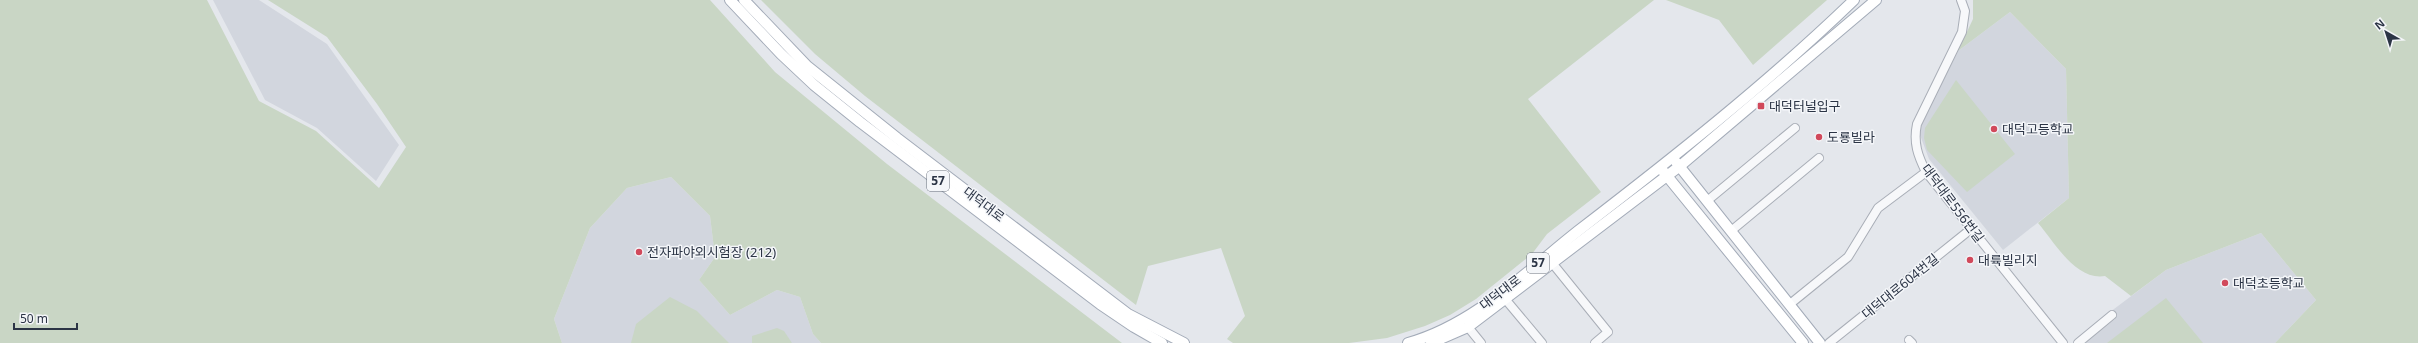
<svg xmlns="http://www.w3.org/2000/svg" width="2418" height="343" viewBox="0 0 2418 343" font-family="'Noto Sans','Noto Sans KR',sans-serif">
<style>
.built{fill:#d2d6de}
.green{fill:#c9d6c5}
.lines{fill:none;stroke-linecap:round;stroke-linejoin:round}
.minor-casing{stroke:#a9aeb7;stroke-width:10}
.major-casing{stroke:#a3abb8;stroke-width:12}
.minor{stroke:#f7f8fa;stroke-width:8}
.major{stroke:#fff;stroke-width:10}
.poi-dot{fill:#d1495b;stroke:#f4f6f9;stroke-width:1.5}
.labels{text-anchor:middle;stroke-width:3;stroke-linejoin:round;paint-order:stroke}
.shield{fill:#f4f6f9;stroke:#676e7b;stroke-width:1}
.shield-label{font-size:12px;font-weight:bold;fill:#2b3445}
.poi-label{font-size:13px;fill:#2b3445;stroke:#f4f6f9;text-anchor:start}
.street-label{font-size:13px;fill:#2b3445;stroke:#f4f6f9}
</style>
<rect width="100%" height="100%" fill="#e4e7ec"/>
<!-- built -->
<g class="built">
<polygon points="213,0 259,0 327,44 399,145 376,181 317,128 265,100"/>
<polygon points="2010,12 2066,69 2069,198 2003,250 1929,159 1920,135 1922,122 1958,51"/>
<polygon points="671,177 710,216 715,257 699,280 730,315 777,290 800,297 813,334 821,343 763,343 752,336 752,343 562,343 554,319 590,228 627,188"/>
<polygon points="2261,233 2316,300 2275,343 2084,343 2115,319 2110,312 2166,270"/>
</g>
<!-- green -->
<g class="green">
<polygon points="0,0 207,0 259,101 316,131 379,188 406,147 377,104 327,37 268,0 710,0 775,72 887,164 1122,343 821,343 813,334 800,297 777,290 730,315 699,280 715,257 710,216 671,177 627,188 590,228 554,319 562,343 0,343"/>
<polygon points="761,0 1654,0 1528,99 1601,192 1547,234 1532,254 1476,299 1450,315 1425,326 1387,338 1349,343 1233,343 1227,339 1245,316 1221,248 1148,266 1136,305 865,96 815,54"/>
<polygon points="1666,0 1827,0 1753,65 1719,20"/>
<path d="M1973,0h445v343h-143l41,-43 -55,-67 -95,37 -35,26 -26,-20c-29,5 -50,-33 -67,-53l31,-25 -3,-129 -56,-57 -52,39 15,-32z"/>
<polygon points="1956,80 2015,154 1967,192 1927,150 1924,138 1925,128"/>
<polygon points="670,297 697,311 729,343 631,343 636,324"/>
<polygon points="2166,298 2203,343 2107,343"/>
<polygon points="777,328 784,331 792,343 752,343 752,336"/>
</g>
<g class="lines">
<!-- minor casing -->
<g class="minor-casing">
<g id="minor">
<path d="M1961,0l4,11 -3,21 -45,92c-4,19 1,32 9,48l137,171"/>
<polyline points="1707,201 1795,128"/>
<polyline points="1731,231 1819,158"/>
<polyline points="1553,264 1608,332 1595,343"/>
<polyline points="1506,300 1542,343"/>
<polyline points="1790,304 1848,257 1878,208 1926,172"/>
<polyline points="1468,327 1481,343"/>
<polyline points="1909,340 1912,343"/>
<polyline points="1829,343 1971,229"/>
<polyline points="2078,343 2112,315"/>
</g>
</g>
<!-- major casing -->
<g class="major-casing">
<g id="major">
<polyline points="730,0 781,54 814,85 860,122 1100,304 1134,327 1162,343"/>
<polyline points="744,0 807,66 897,138 1128,314 1184,343"/>
<polyline points="1676,162 1820,343"/>
<polyline points="1663,171 1803,343"/>
<path d="M1408,343c65,-18 118,-71 170,-112 95,-73 190,-148 276,-231"/>
<polyline points="1431,343 1468,327 1680,166 1876,0"/>
</g>
</g>
<!-- minor -->
<use href="#minor" class="minor"/>
<!-- major -->
<use href="#major" class="major"/>
</g>
<!-- markers -->
<g class="poi-dot">
<rect x="1757" y="102" width="8" height="8" rx="2"/>
<circle cx="1994" cy="129" r="4"/>
<circle cx="1819" cy="137" r="4"/>
<circle cx="639" cy="252" r="4"/>
<circle cx="1970" cy="260" r="4"/>
<circle cx="2225" cy="283" r="4"/>
</g>
<g class="labels">
<!-- shield labels -->
<g class="shield">
<rect x="927" y="171" width="22" height="20" rx="3"/>
<rect x="1527" y="253" width="22" height="20" rx="3"/>
</g>
<g class="shield-label">
<text x="938" y="185">57</text>
<text x="1538" y="267">57</text>
</g>
<!-- poi labels -->
<g class="poi-label">
<text x="1769" y="111">대덕터널입구</text>
<text x="2002" y="134">대덕고등학교</text>
<text x="1827" y="142">도룡빌라</text>
<text x="647" y="257">전자파야외시험장 (212)</text>
<text x="1978" y="265">대륙빌리지</text>
<text x="2233" y="288">대덕초등학교</text>
</g>
<!-- street labels -->
<g class="street-label">
<text transform="translate(1953 203) rotate(53)" y="5">대덕대로556번길</text>
<text transform="translate(984 204) rotate(37)" y="5">대덕대로</text>
<text transform="translate(1900 286) rotate(-39)" y="5">대덕대로604번길</text>
<text transform="translate(1500 292) rotate(-37)" y="5">대덕대로</text>
</g>
</g>
<!-- north arrow -->
<g transform="translate(2386 32) rotate(321)" stroke="#f4f6f9" stroke-width="3" paint-order="stroke">
<path d="M0-3L7 15L0 10L-7 15Z" fill="#2b3445"/>
<text y="-6" font-size="11" font-weight="bold" text-anchor="middle" fill="#2b3445">N</text>
</g>
<!-- scale -->
<path d="M14 323v6h63v-6" fill="none" stroke="#2b3445" stroke-width="2"/>
<text x="20" y="323" font-size="12" fill="#2b3445" stroke="#f4f6f9" stroke-width="3" paint-order="stroke">50 m</text>
</svg>
